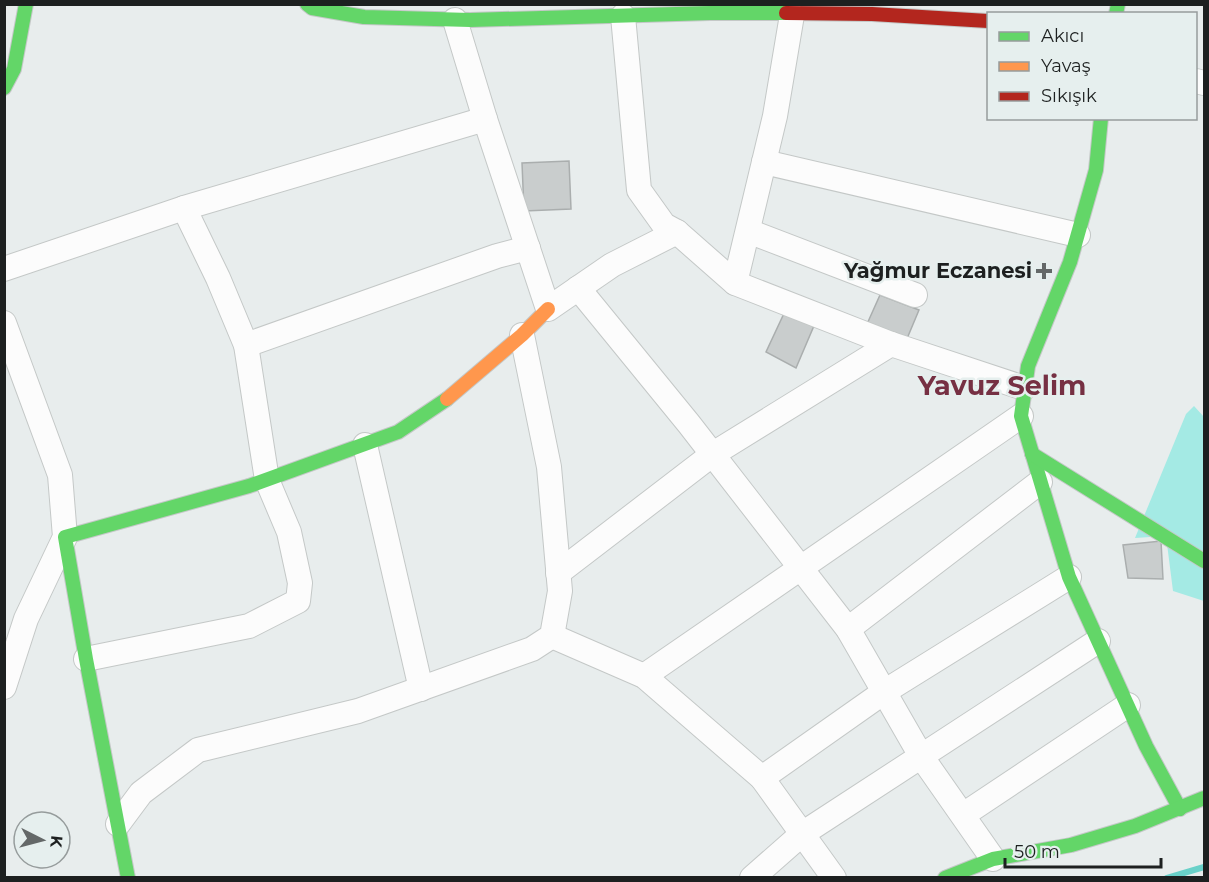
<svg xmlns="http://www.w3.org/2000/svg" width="1209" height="882" viewBox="0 0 1209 882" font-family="Montserrat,sans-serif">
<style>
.green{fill:#a4eae4}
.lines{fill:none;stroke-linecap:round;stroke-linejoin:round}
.stream{stroke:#69d1c9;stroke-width:6}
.building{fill:#c9cdcd;stroke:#aaaeae;stroke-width:1.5}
.street-casing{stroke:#c4c8c7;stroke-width:26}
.fast-casing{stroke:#c4c8c7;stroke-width:16}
.slow-casing{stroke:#c4c8c7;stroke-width:16}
.jam-casing{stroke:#c4c8c7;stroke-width:16}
.street{stroke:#fcfcfc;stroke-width:24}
.fast{stroke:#63d668;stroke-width:14}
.slow{stroke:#ff974d;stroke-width:14}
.jam{stroke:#b3261e;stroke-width:14}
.poi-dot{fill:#646868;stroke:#e6efee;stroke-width:2}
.labels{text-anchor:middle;stroke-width:5;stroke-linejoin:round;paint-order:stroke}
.poi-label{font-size:21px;font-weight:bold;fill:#1d2020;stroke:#e6efee;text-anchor:end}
.district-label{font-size:27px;font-weight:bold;fill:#763043;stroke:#e6efee}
</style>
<rect width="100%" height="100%" fill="#e8eded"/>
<!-- green -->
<polygon class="green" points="1194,406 1204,417 1204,601 1173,591 1166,536 1135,538 1186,414"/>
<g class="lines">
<!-- stream -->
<polyline class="stream" points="1167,878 1204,867"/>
</g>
<!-- building -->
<g class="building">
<polygon points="569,161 571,209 524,211 522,163"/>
<polygon points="880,295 919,310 906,341 867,324"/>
<polygon points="787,307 816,321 796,368 766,352"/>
<polygon points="1161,541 1163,579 1128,578 1123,545"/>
</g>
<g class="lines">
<!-- street casing -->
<g class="street-casing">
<g id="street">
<polyline points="792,15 775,116 735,283 891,344 1024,388"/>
<polyline points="623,16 639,190 664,225 677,232 735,283"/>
<polyline points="455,20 485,119 548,309 612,265 677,232"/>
<polyline points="1196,81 1204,83"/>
<polyline points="764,162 1078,235"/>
<polyline points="184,208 485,119"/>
<polyline points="748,231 915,295"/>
<polyline points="4,269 184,208 218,278 246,345 267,480 289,532 300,583 298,601 249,626 86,659"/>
<polyline points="578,288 689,424 848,629 921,756 993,859"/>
<polyline points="4,323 60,475 65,537 26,619 4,687"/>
<polyline points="246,345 497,256 528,248"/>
<polyline points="365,445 421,689"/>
<polyline points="558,573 713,454 891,344"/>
<polyline points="848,629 1040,482"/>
<polyline points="552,636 644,676 762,778 834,878"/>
<polyline points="644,676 1021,416"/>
<polyline points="762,778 884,692 1069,577"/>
<polyline points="963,815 1128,705"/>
<polyline points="118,824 141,793 198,750 358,711 532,649 552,636 560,591 549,467 522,335"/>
<polyline points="752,878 802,834 1098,641"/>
</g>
</g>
<!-- fast casing -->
<g class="fast-casing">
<g id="fast">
<polyline points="307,4 312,8 364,17 470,20 710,13 786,13"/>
<polyline points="1116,14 1118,4"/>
<polyline points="4,88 14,69 26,4"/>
<polyline points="1101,118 1096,170 1070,262 1028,366 1021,416 1069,577 1146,746 1180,809"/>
<polyline points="1032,454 1204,561"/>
<polyline points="128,878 86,659 65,537 249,486 398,432 447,399"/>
<polyline points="945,878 993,859 1071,845 1135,826 1204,798"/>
</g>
</g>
<!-- slow casing -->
<g class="slow-casing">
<polyline id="slow" points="447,399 522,335 548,309"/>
</g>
<!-- jam casing -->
<g class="jam-casing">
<polyline id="jam" points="786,13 872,14 988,21"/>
</g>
<!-- street -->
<use href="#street" class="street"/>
<!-- fast -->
<use href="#fast" class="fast"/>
<!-- slow -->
<use href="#slow" class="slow"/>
<!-- jam -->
<use href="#jam" class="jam"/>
</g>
<!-- markers -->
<path class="poi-dot" d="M1041 262h6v6h6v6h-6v6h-6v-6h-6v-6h6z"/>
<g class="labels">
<!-- poi labels -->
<g class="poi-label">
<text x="1032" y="278">Yağmur Eczanesi</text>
</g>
<!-- district labels -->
<g class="district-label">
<text x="1002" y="395">Yavuz Selim</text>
</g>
</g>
<!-- border -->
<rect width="1209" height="882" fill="none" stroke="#1d2020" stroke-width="12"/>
<!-- legend -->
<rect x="987" y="12" width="210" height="108" fill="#e6efee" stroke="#969c9c" stroke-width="1.5"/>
<rect x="999" y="32" width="30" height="9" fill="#63d668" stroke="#969c9c" stroke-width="1.5"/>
<text x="1041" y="42" font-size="18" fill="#1d2020">Akıcı</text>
<rect x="999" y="62" width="30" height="9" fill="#ff974d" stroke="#969c9c" stroke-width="1.5"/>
<text x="1041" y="72" font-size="18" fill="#1d2020">Yavaş</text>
<rect x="999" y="92" width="30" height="9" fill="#b3261e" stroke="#969c9c" stroke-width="1.5"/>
<text x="1041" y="102" font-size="18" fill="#1d2020">Sıkışık</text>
<!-- north arrow -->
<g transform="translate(42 840) rotate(96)"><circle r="28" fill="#e6efee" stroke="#969c9c" stroke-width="1.5"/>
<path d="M0-4.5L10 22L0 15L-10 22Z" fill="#646868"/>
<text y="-9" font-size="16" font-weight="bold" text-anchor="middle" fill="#1d2020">K</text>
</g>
<!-- scale -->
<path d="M1005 858v9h156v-9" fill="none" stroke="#1d2020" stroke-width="3"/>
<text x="1014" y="858" font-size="18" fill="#1d2020" stroke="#e6efee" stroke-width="4.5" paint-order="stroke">50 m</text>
</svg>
